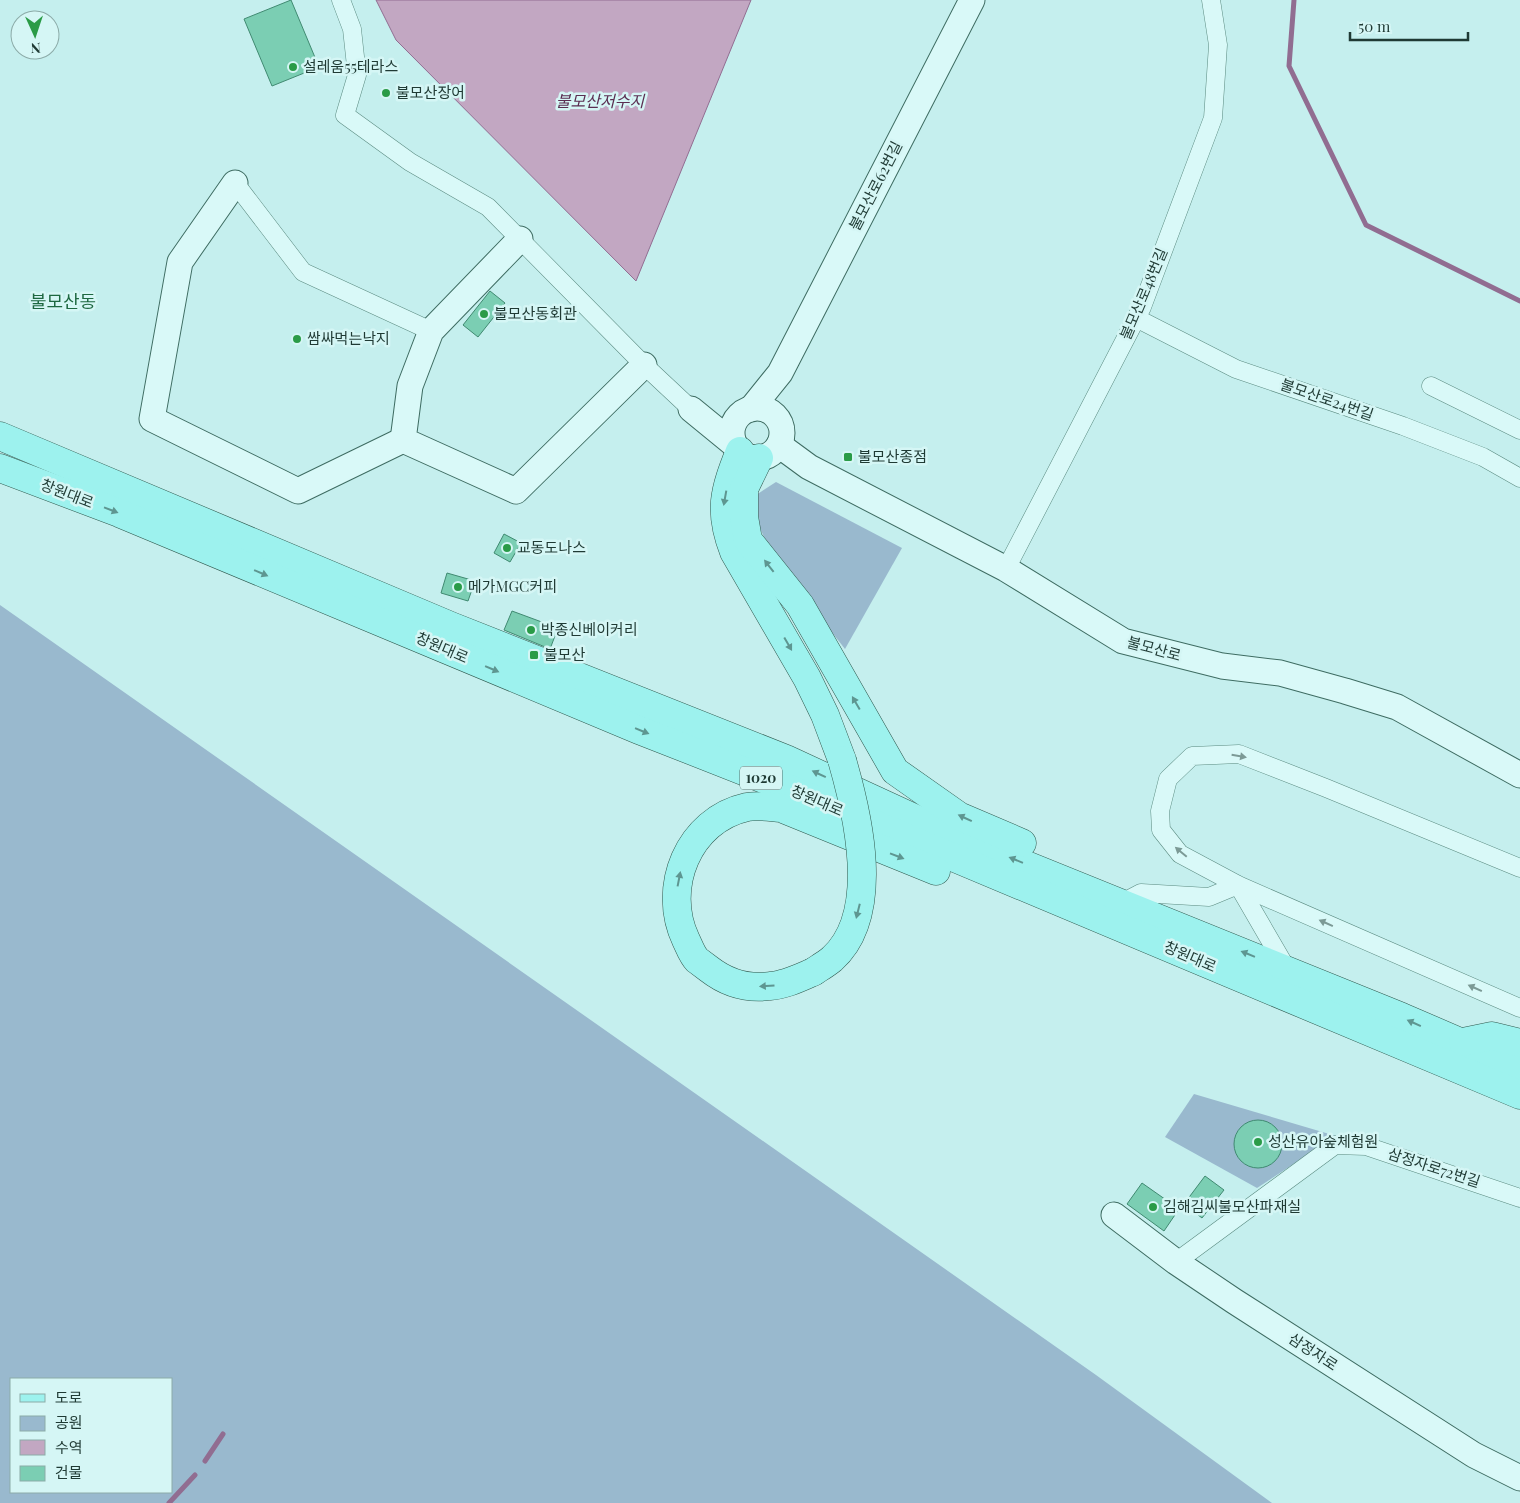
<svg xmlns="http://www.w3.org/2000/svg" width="1520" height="1503" viewBox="0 0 1520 1503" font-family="'Playfair Display','Noto Sans KR',serif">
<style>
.green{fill:#99b9ce;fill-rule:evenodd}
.water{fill:#c2a7c2;stroke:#916d91}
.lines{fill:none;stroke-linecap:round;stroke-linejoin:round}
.stream{stroke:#916d91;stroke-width:5}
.building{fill:#7bceb3;stroke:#408a71}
.street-casing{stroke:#5b8b81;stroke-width:19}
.secondary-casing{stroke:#3e6c62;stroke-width:27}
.primary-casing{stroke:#2f584d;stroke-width:29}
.street{stroke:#d9f9f8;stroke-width:18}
.secondary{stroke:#d9f9f8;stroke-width:25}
.primary{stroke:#9df2ee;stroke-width:28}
.primary-bridge-casing{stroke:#2f584d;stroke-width:29;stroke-linecap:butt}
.primary-bridge{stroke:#9df2ee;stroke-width:28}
.oneway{fill:#5e9691}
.oneway2{fill:#7c9a96}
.poi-dot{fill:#2a9b47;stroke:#d5f6f5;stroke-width:2}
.labels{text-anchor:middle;stroke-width:5;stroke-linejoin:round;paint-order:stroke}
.shield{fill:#d5f6f5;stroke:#56726e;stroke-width:1}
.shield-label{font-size:14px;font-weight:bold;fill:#1f3a34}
.poi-label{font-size:15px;fill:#1f3a34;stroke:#d5f6f5;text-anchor:start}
.street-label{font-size:15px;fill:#1f3a34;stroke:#d5f6f5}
.water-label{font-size:16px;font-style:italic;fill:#5a2e51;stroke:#d5f6f5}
.quarter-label{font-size:18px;fill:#1e6841;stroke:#d5f6f5}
</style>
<rect width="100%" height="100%" fill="#c5efee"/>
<!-- green -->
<g class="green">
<polygon points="776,482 902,548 845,649 777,562 755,519 756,495"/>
<path d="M0,605l1096,770 176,128h-1272zM171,1379v113h-160v-113z"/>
<polygon points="1194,1094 1336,1136 1257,1188 1165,1137"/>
</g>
<!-- water -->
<polygon class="water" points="376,0 751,0 636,281 396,40"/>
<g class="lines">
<!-- stream -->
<g class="stream">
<polyline points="1294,0 1289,66 1366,225 1520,301"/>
<polyline points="205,1461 223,1434"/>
<polyline points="169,1503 195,1475"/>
</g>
</g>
<!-- building -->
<g class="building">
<polygon points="291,0 319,67 272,86 244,19"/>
<polygon points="490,291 505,303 478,337 463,325"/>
<polygon points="504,534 521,543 510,562 494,553"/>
<polygon points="447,573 475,581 468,601 441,593"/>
<polygon points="512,611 558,628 550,649 504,630"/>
<circle cx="1258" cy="1144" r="24"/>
<polygon points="1205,1176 1224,1190 1202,1218 1184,1204"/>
<polygon points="1142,1183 1179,1209 1164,1231 1127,1204"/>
</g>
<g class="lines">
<!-- street casing -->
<g class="street-casing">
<g id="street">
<polyline points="341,0 352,29 357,75 345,115 410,162 488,207 644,365 691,409"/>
<polyline points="235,183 303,272 431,331"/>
<polyline points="1136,318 1236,369 1403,426 1483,457 1520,478"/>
<polyline points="1431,386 1520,430"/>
<polyline points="1006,569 1142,307 1213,118 1218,45 1211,0"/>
<polyline points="1520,868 1326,788 1239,754 1192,756 1168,779 1160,811 1161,830 1180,854 1238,885 1520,1008"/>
<polyline points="1122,903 1141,893 1209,897 1238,885 1288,971"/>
<polyline points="1176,1262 1335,1145 1366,1146 1520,1198"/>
</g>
</g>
<!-- secondary casing -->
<g class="secondary-casing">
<g id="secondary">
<polyline points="235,183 180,262 152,419 298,491 403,440"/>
<polyline points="520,239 431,331 410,386 403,440 516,491 644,365"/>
<circle cx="757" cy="433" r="25"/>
<polyline points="691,409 735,445"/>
<polyline points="751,409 780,373 972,0"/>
<polyline points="779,445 809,467 1006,569 1123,641 1222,666 1280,673 1345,691 1397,707 1520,775"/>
<polyline points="1114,1215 1176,1262 1234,1301 1474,1455 1520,1478"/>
</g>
</g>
<!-- primary casing -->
<g class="primary-casing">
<g id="primary">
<polyline points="0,436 451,626 786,759 942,831 1402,1017 1520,1068"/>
<path d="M740,451c-16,40 -22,60 -6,101l73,126 18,37 17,45"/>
<polyline points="759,458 744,489 744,517 748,540 800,605 895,771 959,816 1022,843"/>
<polyline points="0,468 119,513 639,730 807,796 1520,1095"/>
<path d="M813,972c-14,6 -28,13 -43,14 -22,3 -43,-3 -61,-17 -4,-3 -8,-6 -12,-9 -5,-5 -8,-14 -11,-20 -25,-52 2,-120 61,-133 11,-2 22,0 34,1l155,63"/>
<polyline points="1463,1042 1492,1036 1520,1043"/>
</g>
</g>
<!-- street -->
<use href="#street" class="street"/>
<!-- secondary -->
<use href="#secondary" class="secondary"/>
<!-- primary -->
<use href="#primary" class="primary"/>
<!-- primary-bridge casing -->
<g class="primary-bridge-casing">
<path id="primary-bridge" d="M813,972c6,-4 13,-8 19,-13 50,-45 26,-144 10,-199"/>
</g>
<!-- primary-bridge -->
<use href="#primary-bridge" class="primary-bridge"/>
</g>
<!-- one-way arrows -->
<defs><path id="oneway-solid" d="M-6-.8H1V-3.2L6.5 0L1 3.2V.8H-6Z" transform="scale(1.25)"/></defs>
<g class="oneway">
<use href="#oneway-solid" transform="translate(725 498) rotate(100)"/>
<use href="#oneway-solid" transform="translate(111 510) rotate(21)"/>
<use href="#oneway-solid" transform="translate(769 566) rotate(-128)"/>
<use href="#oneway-solid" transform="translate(261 573) rotate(23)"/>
<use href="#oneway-solid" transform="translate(788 644) rotate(60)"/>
<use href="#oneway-solid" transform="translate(492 669) rotate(23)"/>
<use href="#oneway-solid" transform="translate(856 703) rotate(-120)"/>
<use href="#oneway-solid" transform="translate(642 731) rotate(22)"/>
<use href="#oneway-solid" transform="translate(819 774) rotate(-155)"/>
<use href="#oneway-solid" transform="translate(965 818) rotate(-155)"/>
<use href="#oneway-solid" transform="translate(897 856) rotate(21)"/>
<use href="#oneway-solid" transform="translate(1016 860) rotate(-158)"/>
<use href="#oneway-solid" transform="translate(679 879) rotate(-79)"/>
<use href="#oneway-solid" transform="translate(858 911) rotate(104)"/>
<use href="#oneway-solid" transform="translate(1248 954) rotate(-158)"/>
<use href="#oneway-solid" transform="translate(767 986) rotate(176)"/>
<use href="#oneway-solid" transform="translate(1414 1023) rotate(-156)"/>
</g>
<g class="oneway2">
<use href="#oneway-solid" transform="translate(1239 756) rotate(10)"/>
<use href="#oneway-solid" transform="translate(1181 852) rotate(-140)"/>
<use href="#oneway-solid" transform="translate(1326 923) rotate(-156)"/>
<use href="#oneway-solid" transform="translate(1475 988) rotate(-156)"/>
</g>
<!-- markers -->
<g class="poi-dot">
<circle cx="293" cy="67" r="5"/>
<circle cx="386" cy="93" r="5"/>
<circle cx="484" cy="314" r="5"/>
<circle cx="297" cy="339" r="5"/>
<rect x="843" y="452" width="10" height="10" rx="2.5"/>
<circle cx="507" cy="548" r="5"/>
<circle cx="458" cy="587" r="5"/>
<circle cx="531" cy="630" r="5"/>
<rect x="529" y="650" width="10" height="10" rx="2.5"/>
<circle cx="1258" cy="1142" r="5"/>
<circle cx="1153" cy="1207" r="5"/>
</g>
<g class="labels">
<!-- shield labels -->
<rect class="shield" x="740" y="766.5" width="42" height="23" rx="4"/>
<g class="shield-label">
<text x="761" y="783">1020</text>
</g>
<!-- poi labels -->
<g class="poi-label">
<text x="303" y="72">설레움55테라스</text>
<text x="396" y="98">불모산장어</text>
<text x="494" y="319">불모산동회관</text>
<text x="307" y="344">쌈싸먹는낙지</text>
<text x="858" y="462">불모산종점</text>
<text x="517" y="553">교동도나스</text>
<text x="468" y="592">메가MGC커피</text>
<text x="541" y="635">박종신베이커리</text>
<text x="544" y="660">불모산</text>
<text x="1268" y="1147">성산유아숲체험원</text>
<text x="1163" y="1212">김해김씨불모산파재실</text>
</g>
<!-- street labels -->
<g class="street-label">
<text transform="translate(876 186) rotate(-63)" y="5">불모산로62번길</text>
<text transform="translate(1144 294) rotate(-67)" y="5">불모산로48번길</text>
<text transform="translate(1327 400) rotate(19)" y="5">불모산로24번길</text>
<text transform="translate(67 494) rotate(21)" y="5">창원대로</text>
<text transform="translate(442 648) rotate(23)" y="5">창원대로</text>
<text transform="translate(1154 649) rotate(15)" y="5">불모산로</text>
<text transform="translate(817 801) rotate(23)" y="5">창원대로</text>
<text transform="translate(1190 957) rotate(23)" y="5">창원대로</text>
<text transform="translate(1434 1168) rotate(18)" y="5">삼정자로72번길</text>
<text transform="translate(1313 1352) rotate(33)" y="5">삼정자로</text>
</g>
<!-- water labels -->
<g class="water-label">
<text x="600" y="107">불모산저수지</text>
</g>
<!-- quarter labels -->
<g class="quarter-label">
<text x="63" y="308">불모산동</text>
</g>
</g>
<!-- legend -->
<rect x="10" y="1378" width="162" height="115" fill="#d5f6f5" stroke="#8caba8"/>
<rect x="20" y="1394" width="25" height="8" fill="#9df2ee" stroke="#8caba8"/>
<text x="55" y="1403" font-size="15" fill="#1f3a34">도로</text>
<rect x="20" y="1416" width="25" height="15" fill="#99b9ce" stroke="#8caba8"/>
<text x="55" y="1428" font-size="15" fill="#1f3a34">공원</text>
<rect x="20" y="1440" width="25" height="15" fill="#c2a7c2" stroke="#8caba8"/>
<text x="55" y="1453" font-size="15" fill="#1f3a34">수역</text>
<rect x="20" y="1466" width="25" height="15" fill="#7bceb3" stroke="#8caba8"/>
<text x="55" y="1478" font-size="15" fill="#1f3a34">건물</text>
<!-- north arrow -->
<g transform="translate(35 35) rotate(177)"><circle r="24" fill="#d5f6f5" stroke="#8caba8"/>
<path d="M0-4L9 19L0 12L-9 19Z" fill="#2a9b47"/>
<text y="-8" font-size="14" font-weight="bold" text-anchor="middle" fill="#1f3a34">N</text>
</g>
<!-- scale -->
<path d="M1350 32v8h118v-8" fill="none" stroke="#1f3a34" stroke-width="2.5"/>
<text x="1358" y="32" font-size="15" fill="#1f3a34" stroke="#d5f6f5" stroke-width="4" paint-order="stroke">50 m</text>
</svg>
